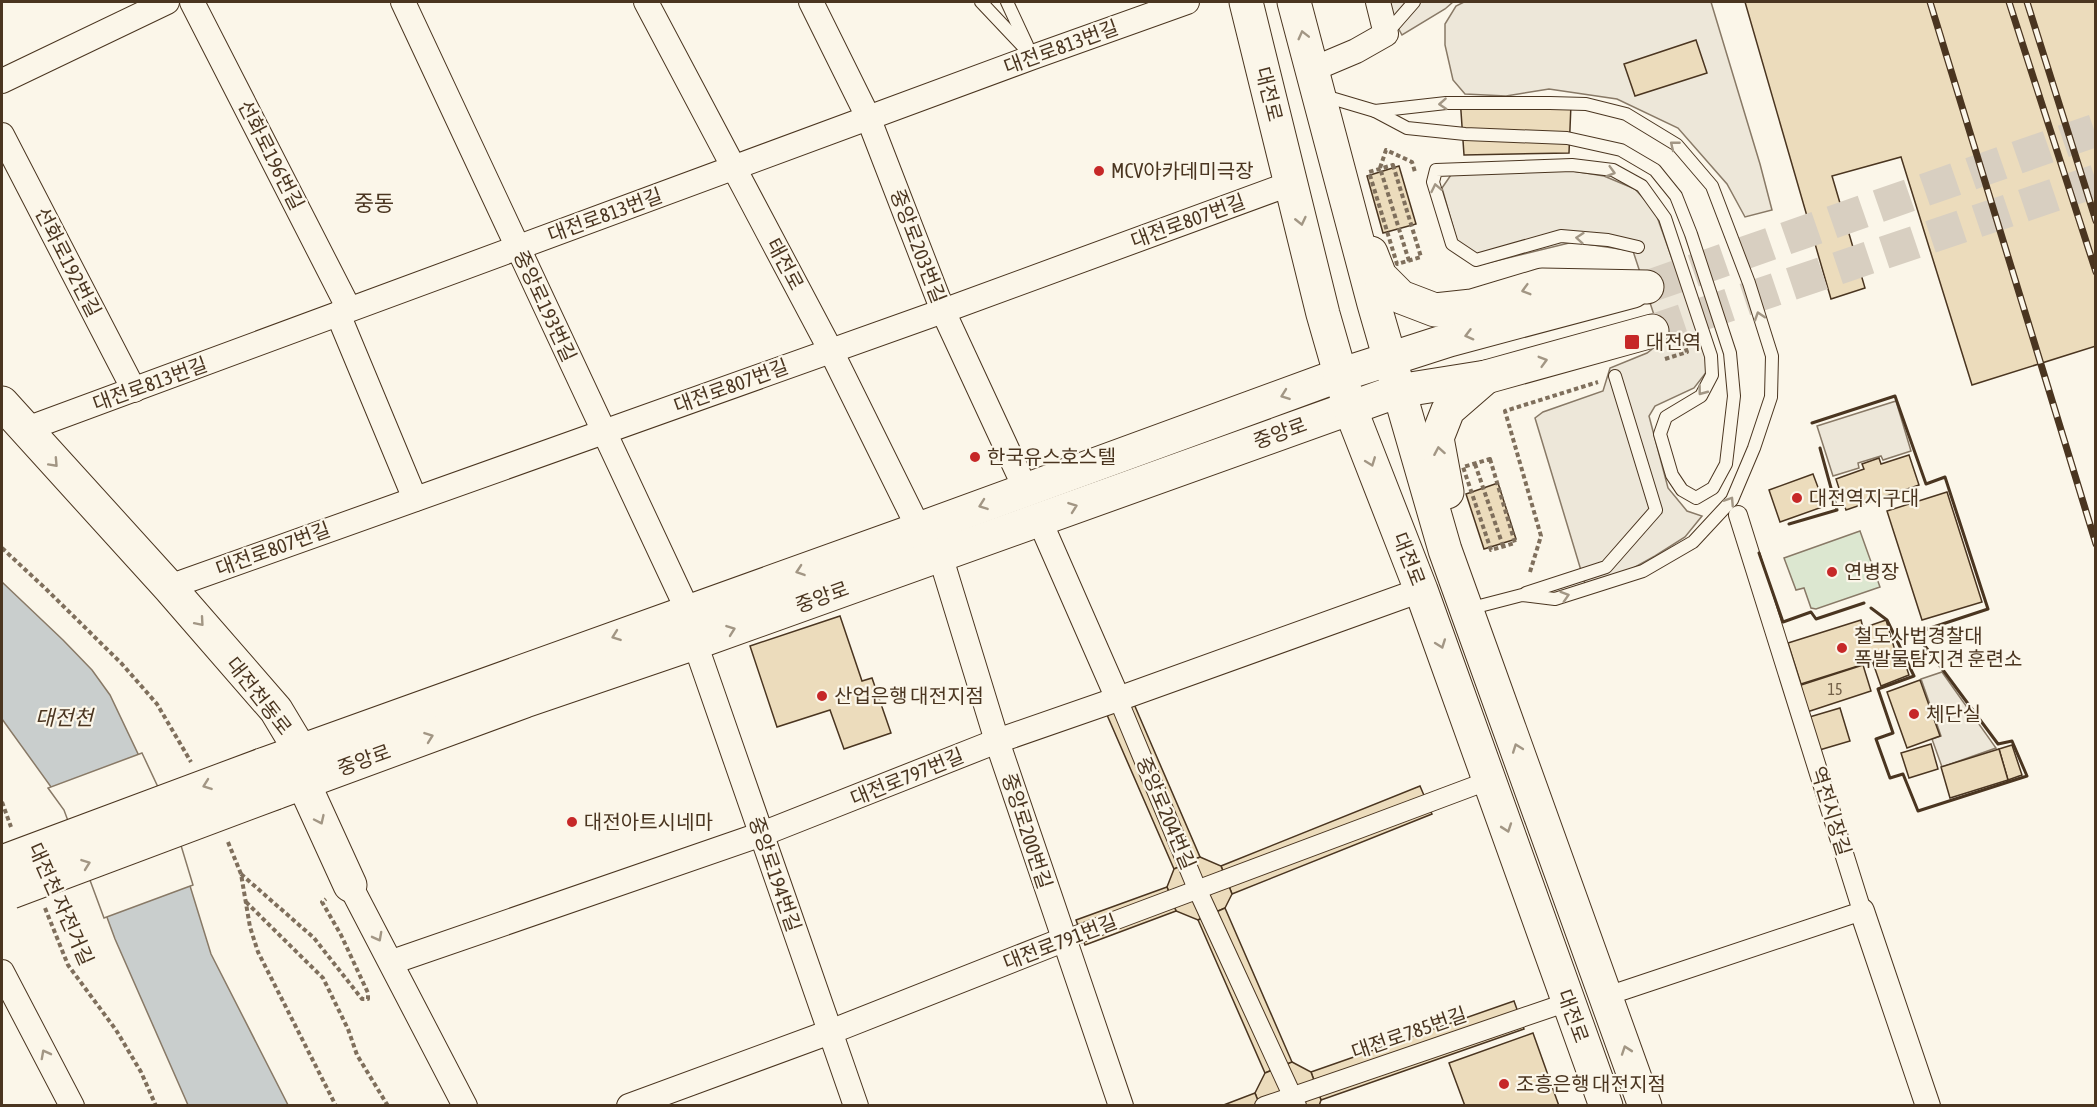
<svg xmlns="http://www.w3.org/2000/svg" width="2097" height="1107" viewBox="0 0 2097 1107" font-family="'Asap Condensed','Noto Sans KR',sans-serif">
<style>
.green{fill:#dce7d0;stroke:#887966;stroke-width:1.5}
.parking{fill:#ede7d9;stroke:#887966;stroke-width:1.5}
.water{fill:#c9cecd;stroke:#887966;stroke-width:1.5}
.pier{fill:#fbf6e9;stroke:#887966;stroke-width:1.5}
.building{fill:#ecdcbc;stroke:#4a3520;stroke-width:1.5}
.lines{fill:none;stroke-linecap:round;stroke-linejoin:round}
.secondary-tunnel{stroke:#d8cfc1;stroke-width:33;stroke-dasharray:33 16;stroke-linecap:butt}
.service-casing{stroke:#4a3520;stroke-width:14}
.pedestrian-casing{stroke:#4a3520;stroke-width:20}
.minor-casing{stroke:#4a3520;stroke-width:26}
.secondary-casing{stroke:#4a3520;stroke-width:35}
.primary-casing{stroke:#4a3520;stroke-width:35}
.path{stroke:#7f6f5c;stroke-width:4;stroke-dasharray:4.5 3;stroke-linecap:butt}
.service{stroke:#fbf6e9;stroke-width:12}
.pedestrian{stroke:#fbf6e9;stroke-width:18}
.minor{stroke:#fbf6e9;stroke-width:24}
.secondary{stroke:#fbf6e9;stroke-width:33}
.primary{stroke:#fbf6e9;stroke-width:33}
.rail-casing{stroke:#4a3520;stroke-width:7}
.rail{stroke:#fbf6e9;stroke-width:4.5;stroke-dasharray:14;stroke-linecap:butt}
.secondary-bridge-casing{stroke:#4a3520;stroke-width:35;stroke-linecap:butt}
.secondary-bridge{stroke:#fbf6e9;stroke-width:33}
.wall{stroke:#4a3520;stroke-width:3}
.oneway{stroke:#a29684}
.poi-dot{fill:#c62828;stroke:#fbf6e9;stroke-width:2}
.labels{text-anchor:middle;stroke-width:4.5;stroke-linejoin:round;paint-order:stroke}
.number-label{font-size:16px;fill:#725f47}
.street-label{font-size:20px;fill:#4a3520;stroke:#fbf6e9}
.poi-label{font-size:20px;fill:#4a3520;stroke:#fbf6e9;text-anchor:start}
.water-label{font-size:21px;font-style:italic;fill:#4a3520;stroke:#fbf6e9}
.quarter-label{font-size:22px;fill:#4a3520;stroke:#fbf6e9}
</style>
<rect width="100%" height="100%" fill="#fbf6e9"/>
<!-- green -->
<polygon class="green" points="1860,531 1880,587 1816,609 1811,608 1804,588 1796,590 1784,558"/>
<!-- parking -->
<g class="parking">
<polygon points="1389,2 1453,2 1445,9 1402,35 1386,6"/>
<polygon points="1464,2 1711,2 1760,164 1772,210 1745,217 1727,184 1678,128 1617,99 1549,89 1506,96 1465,94 1453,80 1445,45 1445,24 1456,6"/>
<polygon points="1573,171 1604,176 1635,189 1655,211 1706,354 1708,370 1694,388 1655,406 1649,416 1668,488 1687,511 1702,516 1685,537 1655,556 1628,571 1586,587 1535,418 1543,412 1603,391 1610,368 1647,353 1660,343 1660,333 1633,251 1573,242 1475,266 1460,252 1442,188 1453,172"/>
<polygon points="1896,401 1911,451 1883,460 1881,456 1858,463 1859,468 1833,476 1817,426"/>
<polygon points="1942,672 1996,748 1942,767 1932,739 1941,736 1921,679"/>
</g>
<!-- water -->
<polygon class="water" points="2,582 63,640 92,670 110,695 170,821 211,954 288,1105 188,1105 115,939 67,809 2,719"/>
<!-- pier -->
<polygon class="pier" points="142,753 173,819 193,885 104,918 64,810 48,788"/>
<!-- building -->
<g class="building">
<polygon points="1745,2 2096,2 2096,346 1972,385 1901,157 1832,176 1865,288 1831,299"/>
<polygon points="1696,40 1707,73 1635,96 1624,64"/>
<polygon points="1460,97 1571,104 1569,153 1464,155"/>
<polygon points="1399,166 1416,224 1383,233 1367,176"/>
<polygon points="1909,455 1919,485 1846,510 1836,479 1864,469 1862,464 1879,458 1881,464"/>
<polygon points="1813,474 1825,506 1780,522 1769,490"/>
<polygon points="1498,483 1516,539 1484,549 1466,494"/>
<polygon points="1947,492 1982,602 1922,620 1887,511"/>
<polygon points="840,616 862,681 872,678 891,733 844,749 830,710 777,727 750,646"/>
<polygon points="1861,620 1863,628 1886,620 1896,654 1801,684 1788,643"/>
<polygon points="1901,652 1909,675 1881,686 1873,663"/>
<polygon points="1863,665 1871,691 1807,712 1798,686"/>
<polygon points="1920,680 1940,736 1907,748 1887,692"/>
<polygon points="1134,704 1200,857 1174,869 1107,715"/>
<polygon points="1840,708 1850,741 1816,751 1806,718"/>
<polygon points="1931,744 1938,769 1909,778 1901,753"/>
<polygon points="2012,745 2022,775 2008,780 1999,749"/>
<polygon points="1999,749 2008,780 1950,798 1941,767"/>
<polygon points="1420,786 1432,814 1232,894 1221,866"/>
<polygon points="1200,857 1221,866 1232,894 1225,908 1198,920 1176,911 1167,887 1174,869"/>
<polygon points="1167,887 1176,911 1085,945 1076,920"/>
<polygon points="1225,908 1292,1062 1265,1073 1198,920"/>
<polygon points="1514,1001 1524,1029 1321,1100 1311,1072"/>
<polygon points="1533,1033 1559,1106 1465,1106 1449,1063"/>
<polygon points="1292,1062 1311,1072 1321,1100 1319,1106 1260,1106 1255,1093 1265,1073"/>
<polygon points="1255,1093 1260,1106 1221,1106"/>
</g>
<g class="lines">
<!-- secondary-tunnel -->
<g class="secondary-tunnel">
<polyline points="1647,287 2096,130"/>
<polyline points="1652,331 2096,181"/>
</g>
<!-- service casing -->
<g class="service-casing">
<g id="service">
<polyline points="981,2 1033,57"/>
<polyline points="1007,2 1027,45"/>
<polyline points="1386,34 1414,2"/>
<polyline points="1321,95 1375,111 1446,103 1550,103 1586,104 1626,114 1677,145 1712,186 1749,283 1772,356 1771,397 1754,448 1732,500 1693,542 1643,571 1555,599 1522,595 1468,609"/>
<polyline points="1375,111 1407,128 1465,134 1567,138 1621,150 1655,170 1676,196 1691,234 1730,353 1734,396 1726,464 1713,488 1696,498 1682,490 1672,475 1660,434 1666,417 1701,396 1712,375 1711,356 1665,218 1642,186 1613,170 1572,165 1436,170 1433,182 1452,244 1476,260 1561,236 1608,240 1638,247"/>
<polyline points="1526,593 1606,567 1656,510 1615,376"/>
</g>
</g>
<!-- pedestrian casing -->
<g class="pedestrian-casing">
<g id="pedestrian">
<polyline points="1118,699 1198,891 1297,1106"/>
<polyline points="1063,940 1490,780"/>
<polyline points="1607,996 1862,911 1738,515"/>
<polyline points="1264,1106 1568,1002"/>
</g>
</g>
<!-- minor casing -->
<g class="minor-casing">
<g id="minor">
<polyline points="192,2 349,309"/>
<polyline points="403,2 688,611"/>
<polyline points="646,2 831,351 919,529"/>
<polyline points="811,2 868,117 943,311 1026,490"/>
<polyline points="1311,70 1356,51 1386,34 1378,2"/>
<polyline points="2,81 167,2"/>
<polyline points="2,135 134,390"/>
<polyline points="338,314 415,499"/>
<polyline points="24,430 1033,57 1187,2"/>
<polyline points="1039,519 1118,699"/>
<polyline points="940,555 997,741 1121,1106"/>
<polyline points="169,587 943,311 1292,183"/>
<polyline points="695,643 856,1106"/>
<polyline points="350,885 465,1106"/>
<polyline points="1862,911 1928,1106"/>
<polyline points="392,962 762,834 997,741 1118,699 1421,590"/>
<polyline points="2,972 72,1106"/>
<polyline points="629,1106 830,1032 1063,940"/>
</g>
</g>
<!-- secondary casing -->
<g class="secondary-casing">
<g id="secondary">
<polyline points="2,403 169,587 276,710 300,750 303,782 350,885"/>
<polyline points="262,765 919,529 1340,375 1449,340 1633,291"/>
<polyline points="275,793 525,701 695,643 1398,391 1486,377 1652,331"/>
</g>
</g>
<!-- primary casing -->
<g class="primary-casing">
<g id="primary">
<polyline points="1246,2 1323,314 1350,408 1421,590 1606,1106"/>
<polyline points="1294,2 1374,304 1445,550 1645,1106"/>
<polyline points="1371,253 1380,276 1401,297 1435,310 1472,306 1542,285 1647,287"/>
<polyline points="1447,492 1437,438 1448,410 1486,377"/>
</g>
</g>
<!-- path -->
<g class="path">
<polygon points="1393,165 1421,257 1397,264 1369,172"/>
<polyline points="1409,261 1380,168 1386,150 1412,162 1415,172"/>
<polyline points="1665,359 1687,352 1682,338"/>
<polygon points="1490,459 1515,543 1491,550 1463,467"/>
<polyline points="1475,464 1503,546"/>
<polyline points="2,548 46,589 122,664 157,704 191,762"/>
<polyline points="1530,572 1541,536 1505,411 1598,382"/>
<polyline points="2,802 11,827"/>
<polyline points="228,842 241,874 250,927 258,952 336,1106"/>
<polyline points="241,874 314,938 362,999 368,999 368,993 341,935 322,902 326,899"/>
<polyline points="246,902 323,978 348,1029 357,1055 388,1106"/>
<polyline points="45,908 68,965 116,1030 141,1072 156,1106"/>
</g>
<!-- service -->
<use href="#service" class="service"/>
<!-- pedestrian -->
<use href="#pedestrian" class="pedestrian"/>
<!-- minor -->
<use href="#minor" class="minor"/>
<!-- secondary -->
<use href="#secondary" class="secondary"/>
<!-- primary -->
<use href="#primary" class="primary"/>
<!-- rail casing -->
<g class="rail-casing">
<g id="rail">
<polyline points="1930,2 2096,544"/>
<polyline points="2009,2 2096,272"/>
<polyline points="2027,2 2096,221"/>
</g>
</g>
<!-- rail -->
<use href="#rail" class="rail"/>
<!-- secondary-bridge casing -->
<g class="secondary-bridge-casing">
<g id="secondary-bridge">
<polyline points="2,862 262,765"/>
<polyline points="11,892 275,793"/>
</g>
</g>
<!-- secondary-bridge -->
<use href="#secondary-bridge" class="secondary-bridge"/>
<!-- wall -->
<g class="wall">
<polyline points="1812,423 1895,396 1926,484 1945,477 1988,609 1915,633 1931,654"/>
<polyline points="1789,524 1837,510 1820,448"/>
<polyline points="1759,553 1783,622 1811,612 1816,619 1864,603"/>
<polyline points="1871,608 1887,620 1914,676 1878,689 1893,733 1876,739 1890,778 1903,774 1918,811 2027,776 2012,741 1998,744 1940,666"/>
</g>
</g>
<!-- one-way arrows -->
<defs><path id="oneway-chevron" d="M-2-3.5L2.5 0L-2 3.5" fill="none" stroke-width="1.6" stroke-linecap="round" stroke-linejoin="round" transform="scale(1.5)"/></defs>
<g class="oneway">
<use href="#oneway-chevron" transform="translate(1303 35) rotate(-104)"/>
<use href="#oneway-chevron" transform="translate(1443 104) rotate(176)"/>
<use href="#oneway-chevron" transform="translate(1674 145) rotate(-141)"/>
<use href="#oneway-chevron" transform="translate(1611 172) rotate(16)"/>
<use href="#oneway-chevron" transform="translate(1436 188) rotate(-102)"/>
<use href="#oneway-chevron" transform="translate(1301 221) rotate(77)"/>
<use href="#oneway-chevron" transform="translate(1580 238) rotate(-175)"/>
<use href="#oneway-chevron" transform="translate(1526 290) rotate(164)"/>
<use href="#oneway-chevron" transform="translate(1759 316) rotate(-108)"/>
<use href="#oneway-chevron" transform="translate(1469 335) rotate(165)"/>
<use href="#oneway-chevron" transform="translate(1543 361) rotate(-16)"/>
<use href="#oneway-chevron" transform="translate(1702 391) rotate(127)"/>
<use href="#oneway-chevron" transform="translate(1285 395) rotate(160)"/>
<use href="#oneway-chevron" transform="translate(1439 451) rotate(-100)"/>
<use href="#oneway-chevron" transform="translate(1371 462) rotate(69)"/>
<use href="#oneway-chevron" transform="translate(54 463) rotate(47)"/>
<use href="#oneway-chevron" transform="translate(1730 501) rotate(-57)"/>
<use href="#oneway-chevron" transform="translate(983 505) rotate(160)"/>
<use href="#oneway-chevron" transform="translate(1073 507) rotate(-20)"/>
<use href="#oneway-chevron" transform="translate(800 571) rotate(161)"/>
<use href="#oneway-chevron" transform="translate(1565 596) rotate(-17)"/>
<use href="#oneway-chevron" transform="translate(200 622) rotate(49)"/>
<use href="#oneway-chevron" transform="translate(731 630) rotate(-20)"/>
<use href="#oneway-chevron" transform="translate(616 636) rotate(160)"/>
<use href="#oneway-chevron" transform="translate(1441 644) rotate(70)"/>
<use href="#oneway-chevron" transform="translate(429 737) rotate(-20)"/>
<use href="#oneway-chevron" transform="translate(1517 748) rotate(-110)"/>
<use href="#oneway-chevron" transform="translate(207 785) rotate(160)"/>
<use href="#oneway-chevron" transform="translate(320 820) rotate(65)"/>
<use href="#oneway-chevron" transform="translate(1507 828) rotate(71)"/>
<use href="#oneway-chevron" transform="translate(86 864) rotate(-20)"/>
<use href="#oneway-chevron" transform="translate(378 937) rotate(62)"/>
<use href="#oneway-chevron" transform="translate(1626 1050) rotate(-109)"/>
<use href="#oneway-chevron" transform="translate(45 1054) rotate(-118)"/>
</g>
<!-- markers -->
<g class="poi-dot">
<circle cx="1099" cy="171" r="6"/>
<rect x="1624" y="334" width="16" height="16" rx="3"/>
<circle cx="975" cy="457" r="6"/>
<circle cx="1797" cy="498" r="6"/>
<circle cx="1832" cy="572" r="6"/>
<circle cx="1842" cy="648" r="6"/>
<circle cx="822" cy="696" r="6"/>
<circle cx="1914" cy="714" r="6"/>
<circle cx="572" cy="822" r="6"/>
<circle cx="1504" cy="1084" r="6"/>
</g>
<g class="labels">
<!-- number labels -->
<g class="number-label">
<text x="1835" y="695">15</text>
</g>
<!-- street labels -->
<g class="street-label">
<text transform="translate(1061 47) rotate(-20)" y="7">대전로813번길</text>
<text transform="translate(1269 94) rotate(76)" y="7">대전로</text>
<text transform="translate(271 155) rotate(63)" y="7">선화로196번길</text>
<text transform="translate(605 215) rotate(-20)" y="7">대전로813번길</text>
<text transform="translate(1188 221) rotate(-20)" y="7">대전로807번길</text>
<text transform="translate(918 246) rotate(69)" y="7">중앙로203번길</text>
<text transform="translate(68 262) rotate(63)" y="7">선화로192번길</text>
<text transform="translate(785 264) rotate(62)" y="7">태전로</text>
<text transform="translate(545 306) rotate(65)" y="7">중앙로193번길</text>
<text transform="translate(150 384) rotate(-20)" y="7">대전로813번길</text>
<text transform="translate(731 386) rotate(-20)" y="7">대전로807번길</text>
<text transform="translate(1280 433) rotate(-20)" y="7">중앙로</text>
<text transform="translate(273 549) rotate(-20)" y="7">대전로807번길</text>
<text transform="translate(1409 559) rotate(69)" y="7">대전로</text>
<text transform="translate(822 597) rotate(-20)" y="7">중앙로</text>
<text transform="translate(259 696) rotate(52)" y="7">대전천동로</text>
<text transform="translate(364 760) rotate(-20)" y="7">중앙로</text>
<text transform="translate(907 777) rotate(-22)" y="7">대전로797번길</text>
<text transform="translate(1831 811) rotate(73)" y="7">역전시장길</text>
<text transform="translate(1166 813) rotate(67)" y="7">중앙로204번길</text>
<text transform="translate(1027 831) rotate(72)" y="7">중앙로200번길</text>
<text transform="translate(775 874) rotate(71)" y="7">중앙로194번길</text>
<text transform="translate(61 904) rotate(66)" y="7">대전천 자전거길</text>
<text transform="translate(1060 942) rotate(-21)" y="7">대전로791번길</text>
<text transform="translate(1573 1016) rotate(70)" y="7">대전로</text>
<text transform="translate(1409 1033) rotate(-19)" y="7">대전로785번길</text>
</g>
<!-- poi labels -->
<g class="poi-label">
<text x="1111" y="178">MCV아카데미극장</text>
<text x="1646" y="349">대전역</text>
<text x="987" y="464">한국유스호스텔</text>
<text x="1809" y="505">대전역지구대</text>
<text x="1844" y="579">연병장</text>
<text x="1854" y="643">철도사법경찰대<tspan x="1854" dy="23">폭발물탐지견 훈련소</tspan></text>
<text x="834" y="703">산업은행 대전지점</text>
<text x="1926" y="721">체단실</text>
<text x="584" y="829">대전아트시네마</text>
<text x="1516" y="1091">조흥은행 대전지점</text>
</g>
<!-- water labels -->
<g class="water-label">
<text x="64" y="725">대전천</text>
</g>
<!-- quarter labels -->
<g class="quarter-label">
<text x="374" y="211">중동</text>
</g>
</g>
<!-- border -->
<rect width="2097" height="1107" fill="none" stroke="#4a3520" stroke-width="6"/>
</svg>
